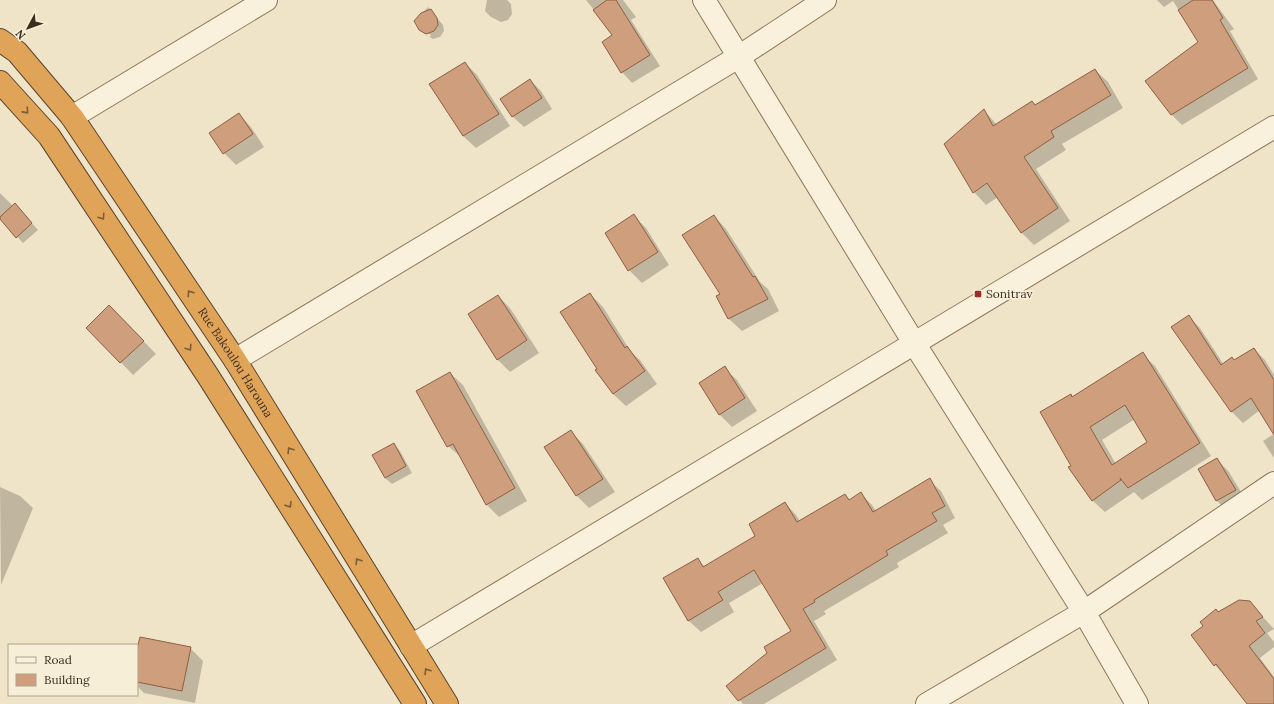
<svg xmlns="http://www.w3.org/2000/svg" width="1274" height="704" viewBox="0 0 1274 704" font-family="Lora,serif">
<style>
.shadow{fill:#0003;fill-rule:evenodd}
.building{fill:#cf9f7d;stroke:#8d5f41;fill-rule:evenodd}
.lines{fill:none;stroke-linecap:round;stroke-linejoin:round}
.minor-casing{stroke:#8d765c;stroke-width:24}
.highway-casing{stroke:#5b4430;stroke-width:24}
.minor{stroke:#faf1dc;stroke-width:22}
.highway{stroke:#e0a458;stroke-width:22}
.oneway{stroke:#7e5d36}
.poi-dot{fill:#9e2a2b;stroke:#f7eed8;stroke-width:1.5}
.labels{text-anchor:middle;stroke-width:3.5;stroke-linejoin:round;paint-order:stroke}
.poi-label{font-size:12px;fill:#3d2e20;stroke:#f7eed8;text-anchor:start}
.street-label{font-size:12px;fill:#3d2e20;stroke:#f7eed8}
</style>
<rect width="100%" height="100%" fill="#f0e4c8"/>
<!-- shadow -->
<g class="shadow">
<polygon points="487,0 507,0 511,4 512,14 508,20 501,22 491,17 485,11"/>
<polygon points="586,0 623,0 636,17 631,20 660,66 632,83 622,72 614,35"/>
<polygon points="1157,0 1213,0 1234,29 1230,31 1258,79 1182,125 1171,114 1200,43 1173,1 1164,7"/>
<polygon points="428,7 443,25 444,31 440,37 433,39 424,34 430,37 431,35 422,31 422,32 420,30 415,21"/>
<polygon points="465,63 477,75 510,126 476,148 463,136"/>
<polygon points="1095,70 1108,82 1123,108 1062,144 1066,150 1036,169 1070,221 1034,245 1021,232 998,197 986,205 974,192 945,145 984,110 997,125 1035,106"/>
<polygon points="530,80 541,91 552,109 524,127 513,117 502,99"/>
<polygon points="239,114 251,127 264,147 236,165 224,153"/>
<polygon points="0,193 13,206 21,211 38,230 23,243 0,218"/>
<polygon points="634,216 646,228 669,265 642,283 629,270 606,234"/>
<polygon points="714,216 726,229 760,282 768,289 779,311 742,331 729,319 717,297 721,295"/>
<polygon points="590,294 603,307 631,352 640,360 657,384 626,406 613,394 598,369"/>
<polygon points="498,296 510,308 539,353 510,372 497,359"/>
<polygon points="1189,317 1200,328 1224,365 1235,361 1254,349 1265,360 1274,375 1274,433 1260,410 1243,423 1232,412 1172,327"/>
<polygon points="122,319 156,354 133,375 88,328"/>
<path d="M1142,354l13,12 56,90 -69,44 -8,-8 -29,20 -13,-12 -20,-34 -1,-71 2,2zM1135,419l14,24 -33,21 -14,-24z"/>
<polygon points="724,368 737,380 757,411 732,427 720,415"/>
<polygon points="450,373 463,385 527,501 499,517 486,504 462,458 448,446"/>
<polygon points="571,432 583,444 615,492 589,508 577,496 546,448"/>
<polygon points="1274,434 1274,458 1263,441"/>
<polygon points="394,445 400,451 412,473 392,484 385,478"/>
<polygon points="1217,459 1229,472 1247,502 1230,513 1217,501 1199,470"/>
<polygon points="929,480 941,491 955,518 943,525 948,533 897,563 899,567 824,611 826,614 814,621 837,660 764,704 743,704 727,686 769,653 792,631 763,583 729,603 734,612 701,632 689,621 664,579 697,559 705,567 757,536 785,503 796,515 800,521 845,495 850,500 861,494 872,505 876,511"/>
<polygon points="0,487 20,496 33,508 1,585"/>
<polygon points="1249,602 1274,629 1267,633 1274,642 1274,647 1260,658 1274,677 1274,704 1248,704 1226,677 1215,665 1219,613"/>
<polygon points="190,648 203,661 195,703 144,693 137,686 137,654"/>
</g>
<!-- building -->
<g class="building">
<polygon points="607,0 616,0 650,55 621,73 602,42 612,35 593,10"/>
<polygon points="1193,0 1212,0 1223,18 1220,20 1248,68 1171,115 1145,81 1198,42 1178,10"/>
<polygon points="431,9 437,18 438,25 434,31 426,34 419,30 414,21 421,13"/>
<polygon points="465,62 499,114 463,136 429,84"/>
<polygon points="1095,69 1111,95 1051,131 1054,137 1024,157 1058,208 1021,233 987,183 973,193 944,144 984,109 993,126 1032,101 1035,105"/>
<polygon points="530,79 542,98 512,117 500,99"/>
<polygon points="239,113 253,134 223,154 209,133"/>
<polygon points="15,203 32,223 16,238 0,219 0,217"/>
<polygon points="634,214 658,252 628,271 605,233"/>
<polygon points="714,215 753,277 755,276 768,299 728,319 716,296 720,294 682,235"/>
<polygon points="590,293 625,348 627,346 645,371 613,394 595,370 597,369 560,312"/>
<polygon points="498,295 527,340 497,360 468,314"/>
<polygon points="109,305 144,341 120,363 86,328"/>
<polygon points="1189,315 1221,365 1232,357 1234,360 1254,348 1274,380 1274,435 1251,398 1231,412 1171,327"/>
<path d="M1143,352l57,91 -72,45 -8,-10 1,2 -29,21 -24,-34 3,-1 -31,-54 31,-18 1,3zM1125,405l22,37 -35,23 -22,-38z"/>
<polygon points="725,366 745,398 719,415 699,383"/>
<polygon points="450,372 515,488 486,505 453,444 447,447 416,391"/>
<polygon points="571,430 603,479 576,496 544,447"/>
<polygon points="394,443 406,466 385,478 372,455"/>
<polygon points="1217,458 1236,490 1216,501 1198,469"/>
<polygon points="930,478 945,506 932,513 937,521 886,551 888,555 814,600 815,602 803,609 826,648 738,701 726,686 767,653 764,647 791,631 754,570 718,592 723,600 688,621 663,578 698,558 703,567 755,536 749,524 785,502 797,522 845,494 849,500 861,492 873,512"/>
<polygon points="1239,600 1250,601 1263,617 1256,621 1265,633 1249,646 1274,679 1274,704 1247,704 1216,664 1214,666 1191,635 1203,626 1200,622 1216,609 1218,612"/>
<polygon points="140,637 191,647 182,691 137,682 137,649"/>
</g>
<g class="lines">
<!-- minor casing -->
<g class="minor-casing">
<g id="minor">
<polyline points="704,0 914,343 1084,612 1137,704"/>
<polyline points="72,117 266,0"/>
<polyline points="235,360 740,56 825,0"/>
<polyline points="411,646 1274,127"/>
<polyline points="927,704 1084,612 1274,483"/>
</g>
</g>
<!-- highway casing -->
<g class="highway-casing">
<g id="highway">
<path id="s1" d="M0,40l17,12 55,65 163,243 212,344"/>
<polyline points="0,82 49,136 208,376 415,704"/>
</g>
</g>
<!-- minor -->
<use href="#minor" class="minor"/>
<!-- highway -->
<use href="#highway" class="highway"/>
</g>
<!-- one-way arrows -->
<defs><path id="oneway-chevron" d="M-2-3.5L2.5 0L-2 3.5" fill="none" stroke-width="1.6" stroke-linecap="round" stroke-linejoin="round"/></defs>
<g class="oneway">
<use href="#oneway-chevron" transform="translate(26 111) rotate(48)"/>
<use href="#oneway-chevron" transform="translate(102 217) rotate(56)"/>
<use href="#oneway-chevron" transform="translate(190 293) rotate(-124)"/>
<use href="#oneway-chevron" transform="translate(189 348) rotate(56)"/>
<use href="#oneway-chevron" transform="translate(290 450) rotate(-122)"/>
<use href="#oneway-chevron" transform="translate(289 505) rotate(58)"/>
<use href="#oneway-chevron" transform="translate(358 561) rotate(-122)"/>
<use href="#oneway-chevron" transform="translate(427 671) rotate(-122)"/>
</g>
<!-- markers -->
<rect class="poi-dot" x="974" y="290" width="8" height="8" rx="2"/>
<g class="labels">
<!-- poi labels -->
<g class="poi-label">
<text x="986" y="298">Sonitrav</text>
</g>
<!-- street labels -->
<g class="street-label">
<text dy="4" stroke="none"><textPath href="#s1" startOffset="401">Rue Bakoulou Harouna</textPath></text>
</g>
</g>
<!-- legend -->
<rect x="8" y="644" width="130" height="52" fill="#f7eed8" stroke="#ada18e"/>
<rect x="16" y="657" width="20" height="6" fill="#faf1dc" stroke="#ada18e"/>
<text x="44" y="664" font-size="12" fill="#3d2e20">Road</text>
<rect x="16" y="674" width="20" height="12" fill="#cf9f7d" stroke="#ada18e"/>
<text x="44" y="684" font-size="12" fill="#3d2e20">Building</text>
<!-- north arrow -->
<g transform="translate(28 28) rotate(229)" stroke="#f7eed8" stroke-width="3" paint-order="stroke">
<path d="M0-3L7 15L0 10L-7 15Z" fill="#3d2e20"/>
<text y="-6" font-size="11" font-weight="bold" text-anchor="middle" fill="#3d2e20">N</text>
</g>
</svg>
